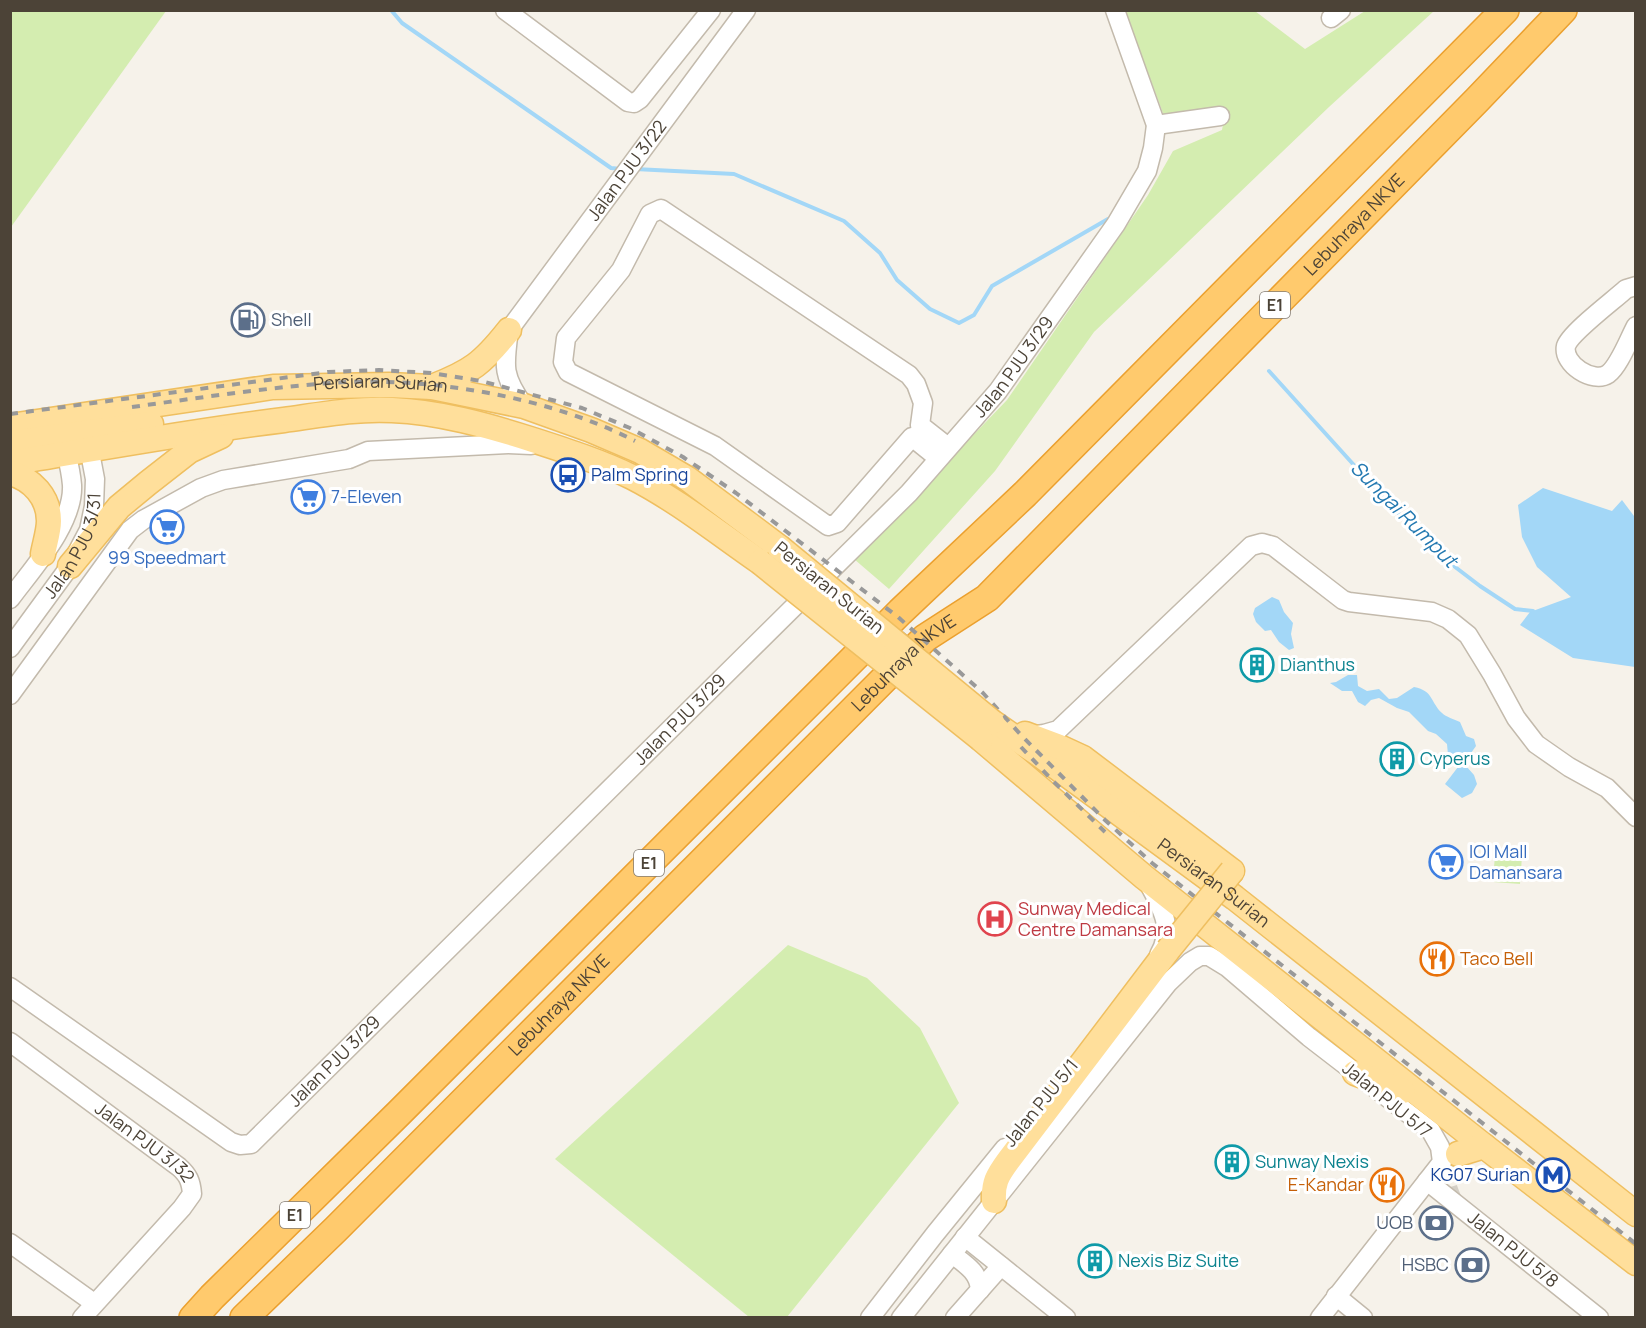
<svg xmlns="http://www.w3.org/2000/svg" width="1646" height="1328" viewBox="0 0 1646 1328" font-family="Manrope,sans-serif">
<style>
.green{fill:#d4edb0}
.water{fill:#a3d7f7}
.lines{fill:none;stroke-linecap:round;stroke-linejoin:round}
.stream{stroke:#a3d7f7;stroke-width:4}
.minor-tunnel{stroke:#d4cfc6;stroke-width:18;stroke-dasharray:18 9;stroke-linecap:butt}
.minor-casing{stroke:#c3baac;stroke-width:21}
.major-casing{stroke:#efbf60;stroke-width:27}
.highway-casing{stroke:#eba02f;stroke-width:30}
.minor{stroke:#fff;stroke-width:18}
.major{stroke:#ffdf9b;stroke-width:24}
.highway{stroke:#ffca6d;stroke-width:27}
.rail{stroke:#999;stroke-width:4;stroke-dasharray:8 8;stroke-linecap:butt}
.major-bridge-casing{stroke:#efbf60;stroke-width:27;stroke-linecap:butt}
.major-bridge{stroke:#ffdf9b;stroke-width:24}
.labels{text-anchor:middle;stroke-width:6;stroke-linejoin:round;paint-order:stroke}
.shield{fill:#fff;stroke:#827b73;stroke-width:1.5}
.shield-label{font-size:16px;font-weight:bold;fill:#4c4337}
.street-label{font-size:18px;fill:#4c4337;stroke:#fff}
.service-label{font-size:18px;fill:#4e5e75;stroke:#fff;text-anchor:end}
.transit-label{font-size:18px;fill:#164399;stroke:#fff;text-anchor:start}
.shop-label{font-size:18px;fill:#366cbe;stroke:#fff;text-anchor:start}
.culture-label{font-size:18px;fill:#0d838f;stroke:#fff;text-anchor:start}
.health-label{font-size:18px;fill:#be3a42;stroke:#fff;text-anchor:start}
.food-label{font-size:18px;fill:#c56008;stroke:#fff;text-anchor:start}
.water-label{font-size:20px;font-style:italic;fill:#2379b1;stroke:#fff}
</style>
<rect width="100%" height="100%" fill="#f6f2ea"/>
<!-- green -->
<g class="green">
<polygon points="10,11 166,11 11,227 10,227"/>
<polygon points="1125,11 1255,11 1305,49 1365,11 1434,11 1329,107 1094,332 995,471 889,589 854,559 1007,400 1148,195 1173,151 1222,130 1225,113 1164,116"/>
<polygon points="1495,854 1522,856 1520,884 1493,882"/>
<polygon points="788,945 867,978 920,1028 959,1103 787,1317 749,1317 555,1159"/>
</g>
<!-- water -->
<g class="water">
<polygon points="1543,488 1612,511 1622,500 1634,516 1635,516 1635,667 1573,658 1520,625 1530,612 1571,597 1537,567 1522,537 1518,505"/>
<polygon points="1272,597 1279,600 1284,612 1293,623 1291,634 1294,648 1289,650 1279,642 1271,630 1265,631 1256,622 1253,614 1255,608"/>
<path d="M1348,675h9l1,11 9,5 12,-2 10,10 8,-1 17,-11c20,4 16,15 28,26 4,4 12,6 18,9l6,14 8,3 2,7 -10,14v6l8,9 3,9 -5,9 -10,5 -17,-14 13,-17 -10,-12 -1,-11 -11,-10 -8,-3 -19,-19 -12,-4 -18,-10 -8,2 -6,6 -7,-4 -6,-11h-10l-12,-8 6,-1z"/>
</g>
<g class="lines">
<!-- stream -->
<g class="stream">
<polyline points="391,10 402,23 611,168 621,169"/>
<polyline points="635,169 734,174 844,221 880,253 897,280 930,309 959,323 974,315 992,286 1108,219"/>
<polyline points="1269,371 1390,505 1446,560 1480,586 1515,609 1533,611"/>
</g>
<!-- minor-tunnel -->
<path class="minor-tunnel" d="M1452,1162c-10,14 -4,26 2,40"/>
<!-- minor casing -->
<g class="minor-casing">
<g id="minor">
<polyline points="505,10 628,102 634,103 640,99 711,10"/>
<polyline points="1331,18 1341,10"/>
<polyline points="1156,125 1220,116"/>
<path d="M1636,286l-10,3c-12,11 -56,44 -60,57 -4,18 27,38 42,28 11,-8 21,-35 28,-48"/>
<path id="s1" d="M524,406c-22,-30 -20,-40 -15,-76l237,-320"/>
<polyline points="938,458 912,437 837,523 828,526 715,446 568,372 563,362 566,338 621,270 650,214 661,209 909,375 916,384 923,403 920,425 948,447"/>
<path d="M10,599c22,-30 64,-75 62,-114 -1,-14 -5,-29 -8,-42"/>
<path id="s2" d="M10,648l60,-82 19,-36 5,-24 1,-27 -8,-42"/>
<polyline points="10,695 130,530 143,520 201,488 223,480 349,459 368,451 508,444 531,445"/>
<polyline points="1030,736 1044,734 1058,730 1251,546 1262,543 1273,546 1343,600 1349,602 1432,612 1448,619 1468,635 1492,674 1516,718 1536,744 1569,767 1607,788 1636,817"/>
<path d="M1150,886c13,24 24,43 9,69"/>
<path id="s3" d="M10,987l221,155 9,3 11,-1 658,-651 89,-102 118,-167 31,-53 6,-23 3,-23 -41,-115"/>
<path id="s4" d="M10,1042l169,125c9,8 12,14 13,27l-10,14 -100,110"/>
<path id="s5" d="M1427,1181l172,137"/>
<polyline points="965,1237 1066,1318"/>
<polyline points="10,1243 94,1303"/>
<path d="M952,1254c13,10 27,18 28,36"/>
<polyline points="1336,1296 1363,1318"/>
<polyline points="870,1318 935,1234 1005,1148"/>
<polyline points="901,1318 1168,983 1190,962 1200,956 1209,956 1227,967 1309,1037 1431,1131 1440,1147 1442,1162 1320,1318"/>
<polyline points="955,1318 1001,1266"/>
</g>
</g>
<!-- major casing -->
<g class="major-casing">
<g id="major">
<path d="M432,387c39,-15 51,-24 77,-57"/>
<polyline points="10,426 273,387 389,385 432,387 524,406 591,430 640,451 688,479 779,547"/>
<polyline points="10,443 151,424"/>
<path d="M10,463c91,-15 182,-32 274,-43 36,-5 72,-12 108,-10 47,2 94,15 138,29 34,11 69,22 102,38 45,23 86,56 128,85"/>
<path d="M10,473c22,6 39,24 39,48 0,10 -4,22 -6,33"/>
<polyline points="70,566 119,507 148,483 189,451 221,436"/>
<path id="s6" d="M992,722l44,30 199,146 401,316"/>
<polyline points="1025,734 1057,746 1083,758 1232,871"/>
<polyline points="981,739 1144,877 1484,1146 1636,1263"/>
<polyline points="1355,1073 1403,1091"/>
<polyline points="1458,1154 1484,1146"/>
<path d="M994,1201c-1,-18 3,-25 14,-40l160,-211"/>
</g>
</g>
<!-- highway casing -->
<g class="highway-casing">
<g id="highway">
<polyline points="193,1318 212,1297 398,1114 900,612 1025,494 1505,10"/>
<path id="s7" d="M244,1318l92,-89 589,-591 62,-40 490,-498 86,-90"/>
</g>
</g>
<!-- minor -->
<use href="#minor" class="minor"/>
<!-- major -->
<use href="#major" class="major"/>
<!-- highway -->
<use href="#highway" class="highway"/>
<!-- rail -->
<g class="rail">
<path id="s8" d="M132,407c66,-9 132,-19 198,-24 96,-7 218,13 305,58"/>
<polyline points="10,414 328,372 379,370 431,373 481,381 582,408 630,428 683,457 736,493 898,617 983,693 1021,735 1105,820 1152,863 1636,1244"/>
<polyline points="902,633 977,700 1000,725"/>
<polyline points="1021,747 1054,782 1105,832"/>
</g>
<!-- major-bridge casing -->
<g class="major-bridge-casing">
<g id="major-bridge">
<polyline points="779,547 992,722"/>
<polyline points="760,562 981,739"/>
<polyline points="1168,950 1232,871"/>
</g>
</g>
<!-- major-bridge -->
<use href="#major-bridge" class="major-bridge"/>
</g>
<!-- icons -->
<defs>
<g id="fuel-ring" transform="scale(1.725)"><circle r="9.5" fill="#fff" stroke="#5c6f8a" stroke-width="1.5"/><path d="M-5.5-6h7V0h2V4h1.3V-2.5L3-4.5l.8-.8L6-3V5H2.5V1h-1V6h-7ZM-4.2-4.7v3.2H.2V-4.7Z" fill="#5c6f8a"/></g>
<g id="bus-ring" transform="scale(1.725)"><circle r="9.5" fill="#fff" stroke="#1a4fb4" stroke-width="1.5"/><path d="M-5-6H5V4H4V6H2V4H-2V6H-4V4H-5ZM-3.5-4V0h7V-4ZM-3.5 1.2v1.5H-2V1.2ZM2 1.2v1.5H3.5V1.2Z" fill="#1a4fb4"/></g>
<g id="supermarket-ring" transform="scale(1.725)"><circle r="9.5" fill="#fff" stroke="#3f7fe0" stroke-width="1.5"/><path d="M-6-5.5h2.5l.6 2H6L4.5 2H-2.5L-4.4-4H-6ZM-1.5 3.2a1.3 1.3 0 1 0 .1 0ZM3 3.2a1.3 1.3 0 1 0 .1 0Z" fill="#3f7fe0"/></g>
<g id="building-ring" transform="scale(1.725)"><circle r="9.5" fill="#fff" stroke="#0f9aa8" stroke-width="1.5"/><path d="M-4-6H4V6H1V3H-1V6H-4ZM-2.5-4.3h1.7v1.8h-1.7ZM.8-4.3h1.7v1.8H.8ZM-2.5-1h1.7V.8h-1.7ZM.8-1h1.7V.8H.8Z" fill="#0f9aa8"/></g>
<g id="hospital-ring" transform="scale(1.725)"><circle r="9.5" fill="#fff" stroke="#e0444e" stroke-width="1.5"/><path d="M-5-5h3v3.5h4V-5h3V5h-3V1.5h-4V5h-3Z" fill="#e0444e"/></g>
<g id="restaurant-ring" transform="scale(1.725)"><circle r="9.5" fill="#fff" stroke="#e8710a" stroke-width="1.5"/><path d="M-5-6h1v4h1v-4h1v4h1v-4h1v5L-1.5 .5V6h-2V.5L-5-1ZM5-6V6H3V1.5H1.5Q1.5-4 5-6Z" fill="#e8710a"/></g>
<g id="metro-ring" transform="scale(1.725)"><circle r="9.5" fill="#fff" stroke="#1a4fb4" stroke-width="1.5"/><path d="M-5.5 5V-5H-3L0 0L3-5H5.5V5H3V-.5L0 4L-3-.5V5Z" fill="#1a4fb4"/></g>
<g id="bank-ring" transform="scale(1.725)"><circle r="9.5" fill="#fff" stroke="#5c6f8a" stroke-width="1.5"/><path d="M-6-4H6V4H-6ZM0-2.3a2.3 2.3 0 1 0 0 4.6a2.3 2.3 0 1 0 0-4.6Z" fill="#5c6f8a"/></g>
</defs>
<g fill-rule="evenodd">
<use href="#fuel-ring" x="248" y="320"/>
<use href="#bus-ring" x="568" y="475"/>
<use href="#supermarket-ring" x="308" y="497"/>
<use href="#supermarket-ring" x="167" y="527"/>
<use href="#building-ring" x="1257" y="665"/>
<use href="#building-ring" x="1397" y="759"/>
<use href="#supermarket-ring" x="1446" y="862"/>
<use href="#hospital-ring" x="995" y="919"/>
<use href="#restaurant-ring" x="1437" y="959"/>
<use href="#building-ring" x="1232" y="1162"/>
<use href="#metro-ring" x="1553" y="1175"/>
<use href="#restaurant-ring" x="1387" y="1185"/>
<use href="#bank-ring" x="1436" y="1223"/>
<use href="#building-ring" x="1095" y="1261"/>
<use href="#bank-ring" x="1472" y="1265"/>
</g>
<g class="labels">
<!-- shield labels -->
<g class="shield">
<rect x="1260" y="292" width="30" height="26" rx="4.5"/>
<rect x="634" y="850" width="30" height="26" rx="4.5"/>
<rect x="280" y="1202" width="30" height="26" rx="4.5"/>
</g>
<g class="shield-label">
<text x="1275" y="311">E1</text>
<text x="649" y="869">E1</text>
<text x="295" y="1221">E1</text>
</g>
<!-- street labels -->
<g class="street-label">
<text dy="6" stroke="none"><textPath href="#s1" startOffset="279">Jalan PJU 3/22</textPath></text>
<text dy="6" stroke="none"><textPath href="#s7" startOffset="1560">Lebuhraya NKVE</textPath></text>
<text dy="6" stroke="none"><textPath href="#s3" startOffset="1380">Jalan PJU 3/29</textPath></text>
<text dy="6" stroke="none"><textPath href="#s8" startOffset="250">Persiaran Surian</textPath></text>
<text dy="6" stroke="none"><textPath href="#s2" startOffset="122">Jalan PJU 3/31</textPath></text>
<text transform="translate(829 588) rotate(39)" y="6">Persiaran Surian</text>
<text dy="6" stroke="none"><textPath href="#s7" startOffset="930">Lebuhraya NKVE</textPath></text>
<text dy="6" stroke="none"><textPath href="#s3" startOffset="894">Jalan PJU 3/29</textPath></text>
<text dy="6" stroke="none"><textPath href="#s6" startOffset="274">Persiaran Surian</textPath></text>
<text dy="6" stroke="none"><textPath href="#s7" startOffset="444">Lebuhraya NKVE</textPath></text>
<text dy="6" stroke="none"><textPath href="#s3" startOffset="408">Jalan PJU 3/29</textPath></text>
<text transform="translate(1387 1100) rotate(39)" y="6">Jalan PJU 5/7</text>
<text transform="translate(1041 1103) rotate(-51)" y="6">Jalan PJU 5/1</text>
<text dy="6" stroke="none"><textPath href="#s4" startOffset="168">Jalan PJU 3/32</textPath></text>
<text dy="6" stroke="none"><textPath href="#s5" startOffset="110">Jalan PJU 5/8</textPath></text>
</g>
<!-- service labels -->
<g class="service-label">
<text x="271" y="326" text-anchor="start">Shell</text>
<text x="1413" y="1229">UOB</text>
<text x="1449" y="1271">HSBC</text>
</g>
<!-- transit labels -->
<g class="transit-label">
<text x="591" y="481">Palm Spring</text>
<text x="1530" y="1181" text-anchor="end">KG07 Surian</text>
</g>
<!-- shop labels -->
<g class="shop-label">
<text x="331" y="503">7-Eleven</text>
<text x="167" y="564" text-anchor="middle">99 Speedmart</text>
<text x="1469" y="858">IOI Mall<tspan x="1469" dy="21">Damansara</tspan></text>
</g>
<!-- culture labels -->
<g class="culture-label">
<text x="1280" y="671">Dianthus</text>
<text x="1420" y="765">Cyperus</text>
<text x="1255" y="1168">Sunway Nexis</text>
<text x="1118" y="1267">Nexis Biz Suite</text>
</g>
<!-- health labels -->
<g class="health-label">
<text x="1018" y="915">Sunway Medical<tspan x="1018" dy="21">Centre Damansara</tspan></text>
</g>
<!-- food labels -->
<g class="food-label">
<text x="1460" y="965">Taco Bell</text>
<text x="1364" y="1191" text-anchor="end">E-Kandar</text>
</g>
<!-- water labels -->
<g class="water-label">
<text transform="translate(1404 514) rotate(45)" y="7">Sungai Rumput</text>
</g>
</g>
<!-- border -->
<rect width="1646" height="1328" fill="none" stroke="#4c4337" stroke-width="24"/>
</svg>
